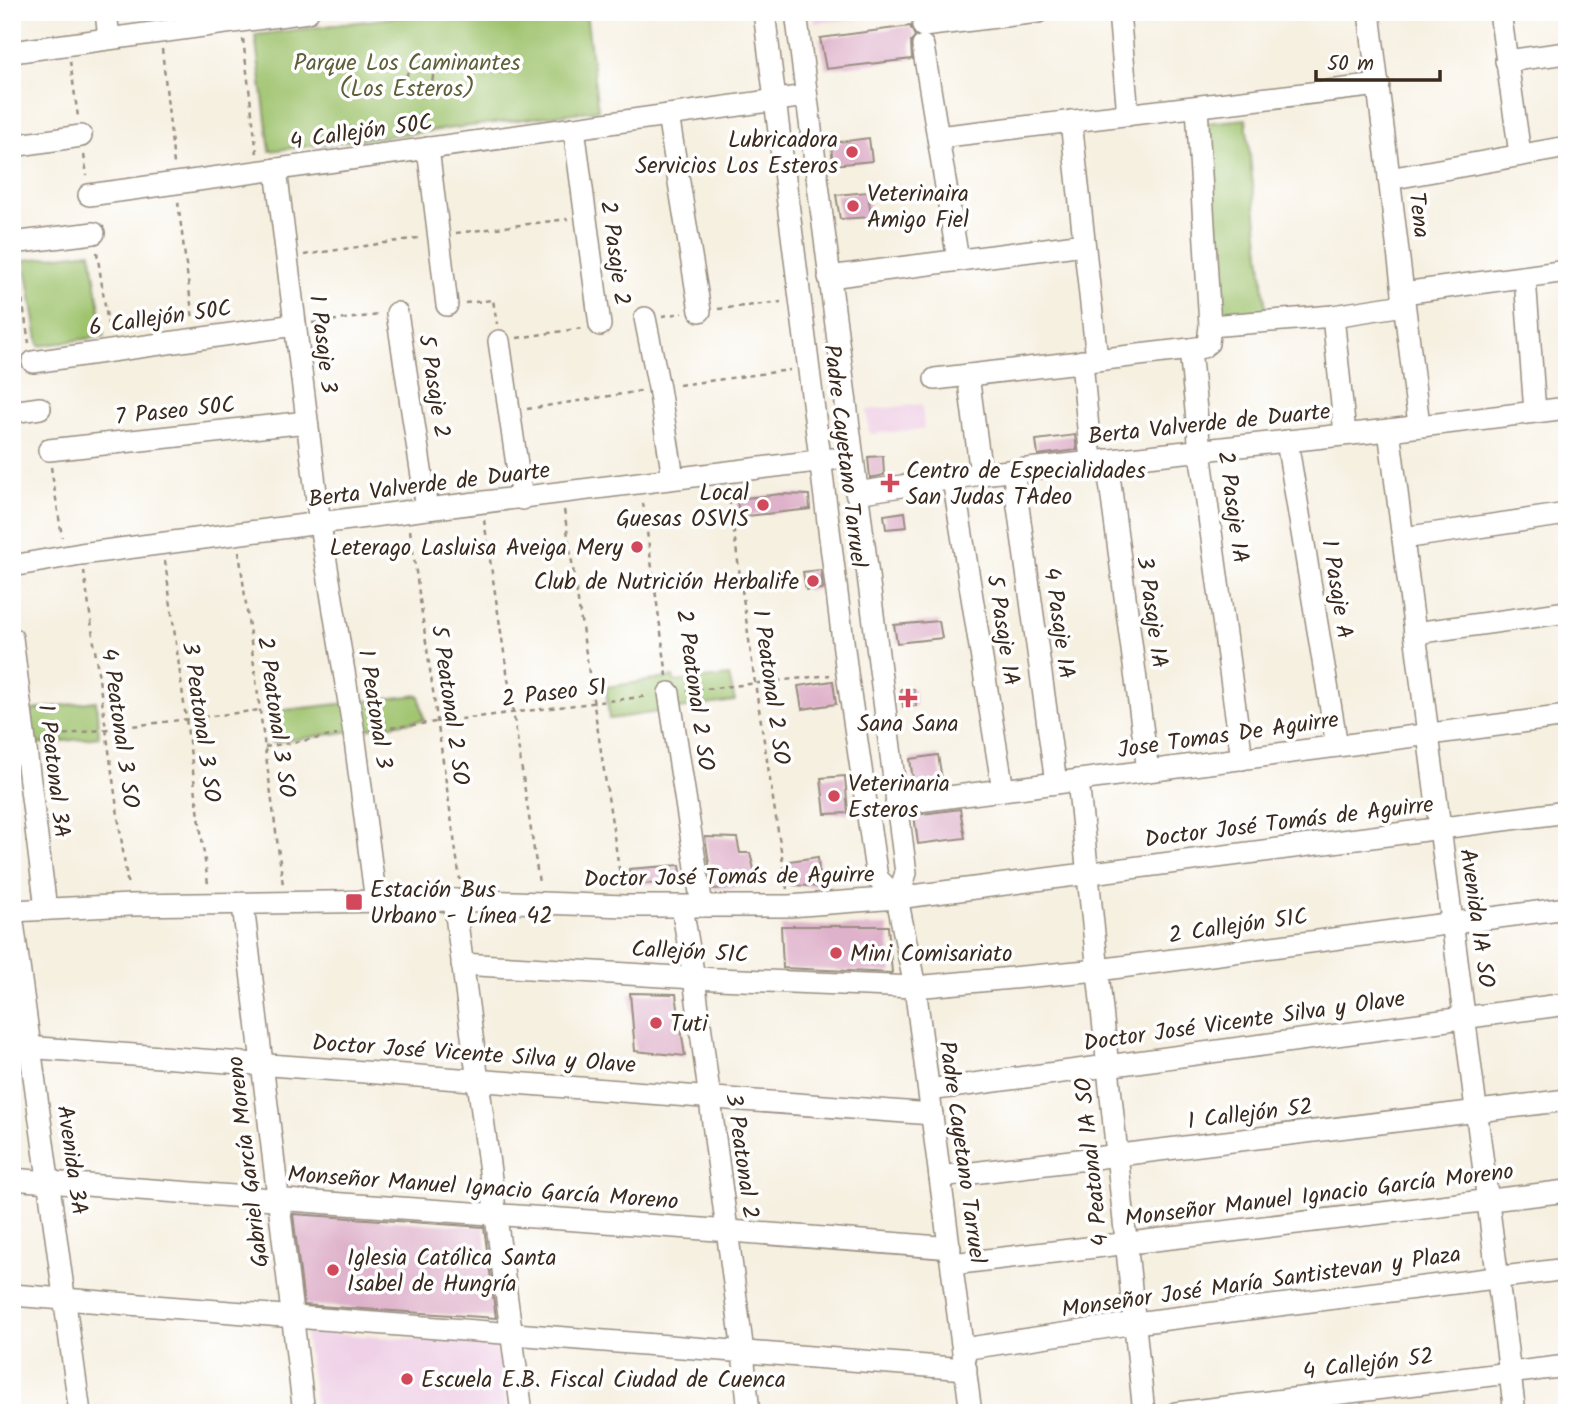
<svg xmlns="http://www.w3.org/2000/svg" width="1579" height="1425" viewBox="0 0 1579 1425" font-family="Kalam,sans-serif">
<style>
.built{fill:#efd0e6}
.green{fill:#9fc36d;stroke:#6d7646;stroke-width:2}
.building{fill:#dfb2cb}
.lines{fill:none;stroke-linecap:round;stroke-linejoin:round}
.minor-casing{stroke:#988d80;stroke-width:24}
.path{stroke:#988d80;stroke-width:2.5;stroke-dasharray:5 5;stroke-linecap:butt}
.minor{stroke:#fff;stroke-width:21}
.poi-dot{fill:#d1495b;stroke:#fff;stroke-width:2.5}
.labels{text-anchor:middle;stroke-width:7;stroke-linejoin:round;paint-order:stroke}
.park-label{font-size:23px;fill:#5e603a;stroke:#fff}
.street-label{font-size:23px;fill:#3b2a1e;stroke:#fff}
.poi-label{font-size:23px;fill:#3b2a1e;stroke:#fff;text-anchor:start}
</style>
<rect width="100%" height="100%" fill="#fff"/>
<filter id="ink" filterUnits="userSpaceOnUse"><feTurbulence type="fractalNoise" baseFrequency=".0143" numOctaves="2"/><feDisplacementMap in="SourceGraphic" scale="14" xChannelSelector="R" yChannelSelector="G"/><feConvolveMatrix kernelMatrix="1 2 1 2 8 2 1 2 1" color-interpolation-filters="sRGB"/></filter>
<filter id="wash" filterUnits="userSpaceOnUse"><feTurbulence type="fractalNoise" baseFrequency=".00686" numOctaves="4" result="noise"/><feDisplacementMap in="SourceGraphic" scale="28" xChannelSelector="R" yChannelSelector="G"/><feGaussianBlur stdDeviation="1.57" result="paint"/><feColorMatrix in="noise" values="0 0 0 0 0 0 0 0 0 0 0 0 0 0 0 0 0 1.4 0 .05"/><feComposite in="paint" operator="in"/></filter>
<g filter="url(#wash)">
<rect width="100%" height="100%" fill="#f6f0e1"/>
<!-- built -->
<g class="built">
<polygon points="814,12 930,12 815,23"/>
<polygon points="922,404 924,429 869,434 867,410"/>
<polygon points="305,1332 497,1345 507,1413 317,1413"/>
</g>
<!-- green -->
<g class="green">
<polygon points="437,12 586,12 598,110 270,151 255,35"/>
<polygon points="1246,119 1266,310 1218,314 1206,123"/>
<polygon points="91,252 104,336 39,346 25,260"/>
<polygon points="729,676 735,701 609,719 606,687 673,677 675,682"/>
<polygon points="419,695 424,720 272,743 268,712"/>
<polygon points="96,701 99,737 29,745 24,711"/>
</g>
<g id="blocks">
<!-- building -->
<g class="building">
<polygon points="910,26 915,36 911,42 912,59 826,69 820,38"/>
<polygon points="869,138 872,161 833,165 831,143"/>
<polygon points="868,192 871,217 840,219 836,195"/>
<polygon points="1075,435 1077,450 1038,455 1036,440"/>
<polygon points="883,456 884,475 870,478 868,457"/>
<polygon points="781,494 809,495 810,509 739,517 737,499"/>
<polygon points="905,512 907,527 886,529 884,515"/>
<polygon points="821,570 823,589 806,590 803,572"/>
<polygon points="939,621 942,638 897,643 894,625"/>
<polygon points="833,681 836,704 802,709 798,686"/>
<polygon points="901,689 914,689 916,706 903,707"/>
<polygon points="938,755 943,785 914,788 910,759"/>
<polygon points="845,776 848,813 825,814 821,778"/>
<polygon points="960,809 965,838 918,844 914,815"/>
<polygon points="705,837 737,838 740,853 750,853 758,885 713,889"/>
<polygon points="818,857 819,873 824,874 825,887 793,885 789,861"/>
<polygon points="680,865 682,881 630,885 629,869"/>
<polygon points="781,926 888,926 892,973 783,968"/>
<polygon points="630,993 676,994 685,1056 635,1051"/>
<polygon points="293,1214 484,1227 496,1318 304,1305"/>
</g>
</g>
</g>
<g filter="url(#ink)">
<use href="#blocks" fill-opacity="0" stroke="#988d80" stroke-width="2"/>
<g class="lines">
<!-- minor casing -->
<g class="minor-casing">
<g id="minor">
<polyline points="106,12 109,38"/>
<polyline points="764,12 847,673 877,878 897,898"/>
<polyline points="796,12 906,873 897,898 915,987 971,1413"/>
<polyline points="1119,12 1128,115"/>
<polyline points="1369,12 1419,425"/>
<polyline points="1500,12 1520,154"/>
<polyline points="923,26 1038,12"/>
<polyline points="923,46 958,260"/>
<polyline points="12,52 308,12"/>
<polyline points="1506,61 1567,53"/>
<polyline points="668,115 700,311"/>
<polyline points="1071,121 1097,359"/>
<polyline points="574,128 600,325"/>
<polyline points="938,137 1379,85"/>
<polyline points="12,146 81,136"/>
<polyline points="428,148 447,305"/>
<polyline points="276,169 320,525 354,733 376,902"/>
<polyline points="1389,179 1567,147"/>
<polyline points="89,195 806,96"/>
<polyline points="12,243 94,233"/>
<polyline points="829,277 1084,244"/>
<polyline points="1525,278 1535,412"/>
<polyline points="1403,293 1567,271"/>
<polyline points="397,313 427,509"/>
<polyline points="1333,316 1345,434"/>
<polyline points="645,318 659,388 673,478"/>
<polyline points="1210,326 1333,316 1404,305"/>
<polyline points="499,341 522,499"/>
<polyline points="1190,349 1200,451 1242,759"/>
<polyline points="1082,361 1091,462"/>
<polyline points="33,362 295,325"/>
<polyline points="968,375 981,474"/>
<polyline points="935,379 1190,349 1203,347 1208,343 1210,326 1197,107"/>
<polyline points="12,412 40,408"/>
<polyline points="1389,430 1515,1413"/>
<polyline points="1287,441 1337,746"/>
<polyline points="49,450 307,422"/>
<polyline points="1107,460 1148,771"/>
<polyline points="1013,470 1056,783"/>
<polyline points="953,479 1003,790"/>
<polyline points="856,493 981,474 1389,430 1567,408"/>
<polyline points="1403,538 1567,514"/>
<polyline points="12,566 81,554 427,509 833,459"/>
<polyline points="1415,633 1567,612"/>
<polyline points="12,638 46,909"/>
<polyline points="669,693 702,906"/>
<polyline points="1078,780 1144,1413"/>
<polyline points="896,804 1567,716"/>
<polyline points="454,900 522,1413"/>
<polyline points="243,905 304,1413"/>
<polyline points="682,907 694,978 743,1352 749,1413"/>
<polyline points="12,911 130,905 454,900 625,906 789,906 897,898 1567,812"/>
<polyline points="12,915 80,1413"/>
<polyline points="462,964 694,978 915,987 1098,970 1567,908"/>
<polyline points="12,1046 932,1114"/>
<polyline points="929,1090 1567,1004"/>
<polyline points="940,1177 1567,1100"/>
<path d="M12,1179c312,26 625,43 938,69"/>
<polyline points="952,1264 1567,1191"/>
<polyline points="12,1295 966,1369"/>
<polyline points="963,1349 1135,1323 1567,1269"/>
<polyline points="1176,1413 1567,1366"/>
</g>
</g>
<!-- path -->
<g class="path">
<polyline points="243,39 257,154"/>
<polyline points="162,49 174,164"/>
<polyline points="70,61 78,117"/>
<circle cx="420" cy="76" r="13"/>
<polyline points="84,155 87,176"/>
<polyline points="178,202 193,320"/>
<polyline points="456,233 568,219"/>
<polyline points="97,252 109,332"/>
<polyline points="304,255 418,238"/>
<polyline points="16,260 29,343"/>
<polyline points="465,303 493,300 497,324"/>
<polyline points="718,309 781,302"/>
<polyline points="662,316 683,313"/>
<polyline points="312,323 379,315"/>
<polyline points="517,338 583,328"/>
<polyline points="679,385 790,370"/>
<polyline points="527,409 641,391"/>
<polyline points="51,467 62,537"/>
<polyline points="728,490 755,683 787,889"/>
<polyline points="643,503 667,676"/>
<polyline points="564,510 622,888"/>
<polyline points="484,520 539,883"/>
<polyline points="410,530 460,880"/>
<polyline points="239,551 283,885"/>
<polyline points="165,561 208,884"/>
<polyline points="84,571 128,887"/>
<polyline points="687,691 830,675"/>
<polyline points="371,730 649,696"/>
<polyline points="44,737 260,710"/>
<polyline points="265,747 337,735"/>
</g>
<!-- minor -->
<use href="#minor" class="minor"/>
</g>
</g>
<!-- markers -->
<g class="poi-dot">
<circle cx="852" cy="152" r="7"/>
<circle cx="853" cy="206" r="7"/>
<path d="M886.5 472.5h7v7h7v7h-7v7h-7v-7h-7v-7h7z"/>
<circle cx="763" cy="505" r="7"/>
<circle cx="637" cy="547" r="7"/>
<circle cx="813" cy="581" r="7"/>
<path d="M904.5 687.5h7v7h7v7h-7v7h-7v-7h-7v-7h7z"/>
<circle cx="834" cy="796" r="7"/>
<rect x="345" y="893" width="18" height="18" rx="3.5"/>
<circle cx="836" cy="953" r="7"/>
<circle cx="656" cy="1023" r="7"/>
<circle cx="333" cy="1270" r="7"/>
<circle cx="407" cy="1379" r="7"/>
</g>
<g class="labels">
<!-- park labels -->
<g class="park-label">
<text x="407" y="70">Parque Los Caminantes<tspan x="407" dy="26">(Los Esteros)</tspan></text>
</g>
<!-- street labels -->
<g class="street-label">
<text transform="translate(361 131) rotate(-8)" y="8">4 Callejón 50C</text>
<text transform="translate(1420 215) rotate(83)" y="8">Tena</text>
<text transform="translate(616 253) rotate(82)" y="8">2 Pasaje 2</text>
<text transform="translate(160 317) rotate(-8)" y="8">6 Callejón 50C</text>
<text transform="translate(324 344) rotate(83)" y="8">1 Pasaje 3</text>
<text transform="translate(435 386) rotate(81)" y="8">5 Pasaje 2</text>
<text transform="translate(175 410) rotate(-6)" y="8">7 Paseo 50C</text>
<text transform="translate(1209 423) rotate(-6)" y="8">Berta Valverde de Duarte</text>
<text transform="translate(846 456) rotate(83)" y="8">Padre Cayetano Tarruel</text>
<text transform="translate(429 484) rotate(-7)" y="8">Berta Valverde de Duarte</text>
<text transform="translate(1234 507) rotate(82)" y="8">2 Pasaje 1A</text>
<text transform="translate(1338 589) rotate(81)" y="8">1 Pasaje A</text>
<text transform="translate(1153 612) rotate(82)" y="8">3 Pasaje 1A</text>
<text transform="translate(1060 623) rotate(82)" y="8">4 Pasaje 1A</text>
<text transform="translate(1004 630) rotate(81)" y="8">5 Pasaje 1A</text>
<text transform="translate(772 687) rotate(82)" y="8">1 Peatonal 2 SO</text>
<text transform="translate(696 690) rotate(82)" y="8">2 Peatonal 2 SO</text>
<text transform="translate(554 692) rotate(-7)" y="8">2 Paseo 51</text>
<text transform="translate(451 705) rotate(82)" y="8">5 Peatonal 2 SO</text>
<text transform="translate(376 709) rotate(81)" y="8">1 Peatonal 3</text>
<text transform="translate(277 717) rotate(82)" y="8">2 Peatonal 3 SO</text>
<text transform="translate(202 722) rotate(82)" y="8">3 Peatonal 3 SO</text>
<text transform="translate(121 728) rotate(82)" y="8">4 Peatonal 3 SO</text>
<text transform="translate(1228 734) rotate(-8)" y="8">Jose Tomas De Aguirre</text>
<text transform="translate(55 771) rotate(83)" y="8">1 Peatonal 3A</text>
<text transform="translate(1289 821) rotate(-7)" y="8">Doctor José Tomás de Aguirre</text>
<text transform="translate(729 876) rotate(-1)" y="8">Doctor José Tomás de Aguirre</text>
<text transform="translate(1478 918) rotate(82)" y="8">Avenida 1A SO</text>
<text transform="translate(1238 925) rotate(-8)" y="8">2 Callejón 51C</text>
<text transform="translate(690 951) rotate(3)" y="8">Callejón 51C</text>
<text transform="translate(1244 1020) rotate(-8)" y="8">Doctor José Vicente Silva y Olave</text>
<text transform="translate(474 1053) rotate(4)" y="8">Doctor José Vicente Silva y Olave</text>
<text transform="translate(1250 1113) rotate(-7)" y="8">1 Callejón 52</text>
<text transform="translate(963 1152) rotate(82)" y="8">Padre Cayetano Tarruel</text>
<text transform="translate(743 1156) rotate(82)" y="8">3 Peatonal 2</text>
<text transform="translate(73 1160) rotate(82)" y="8">Avenida 3A</text>
<text transform="translate(247 1162) rotate(-97)" y="8">Gabriel García Moreno</text>
<text transform="translate(1091 1162) rotate(-96)" y="8">4 Peatonal 1A SO</text>
<text transform="translate(483 1187) rotate(4)" y="8">Monseñor Manuel Ignacio García Moreno</text>
<text transform="translate(1319 1194) rotate(-7)" y="8">Monseñor Manuel Ignacio García Moreno</text>
<text transform="translate(1261 1281) rotate(-8)" y="8">Monseñor José María Santistevan y Plaza</text>
<text transform="translate(1368 1363) rotate(-7)" y="8">4 Callejón 52</text>
</g>
<!-- poi labels -->
<g class="poi-label">
<text x="838" y="147" text-anchor="end">Lubricadora<tspan x="838" dy="26">Servicios Los Esteros</tspan></text>
<text x="867" y="201">Veterinaira<tspan x="867" dy="26">Amigo Fiel</tspan></text>
<text x="906" y="478">Centro de Especialidades<tspan x="906" dy="26">San Judas TAdeo</tspan></text>
<text x="749" y="500" text-anchor="end">Local<tspan x="749" dy="26">Guesas OSVIS</tspan></text>
<text x="623" y="555" text-anchor="end">Leterago Lasluisa Aveiga Mery</text>
<text x="799" y="589" text-anchor="end">Club de Nutrición Herbalife</text>
<text x="908" y="731" text-anchor="middle">Sana Sana</text>
<text x="848" y="791">Veterinaria<tspan x="848" dy="26">Esteros</tspan></text>
<text x="370" y="897">Estación Bus<tspan x="370" dy="26">Urbano - Línea 42</tspan></text>
<text x="850" y="961">Mini Comisariato</text>
<text x="670" y="1031">Tuti</text>
<text x="347" y="1265">Iglesia Católica Santa<tspan x="347" dy="26">Isabel de Hungría</tspan></text>
<text x="421" y="1387">Escuela E.B. Fiscal Ciudad de Cuenca</text>
</g>
</g>
<!-- margin -->
<rect width="1579" height="1425" fill="none" stroke="#fff" stroke-width="42"/>
<!-- scale -->
<path d="M1316 70v10h124v-10" fill="none" stroke="#3b2a1e" stroke-width="3.5"/>
<text x="1327" y="70" font-size="21" fill="#3b2a1e" stroke="#ffffff" stroke-width="5" paint-order="stroke">50 m</text>
</svg>
